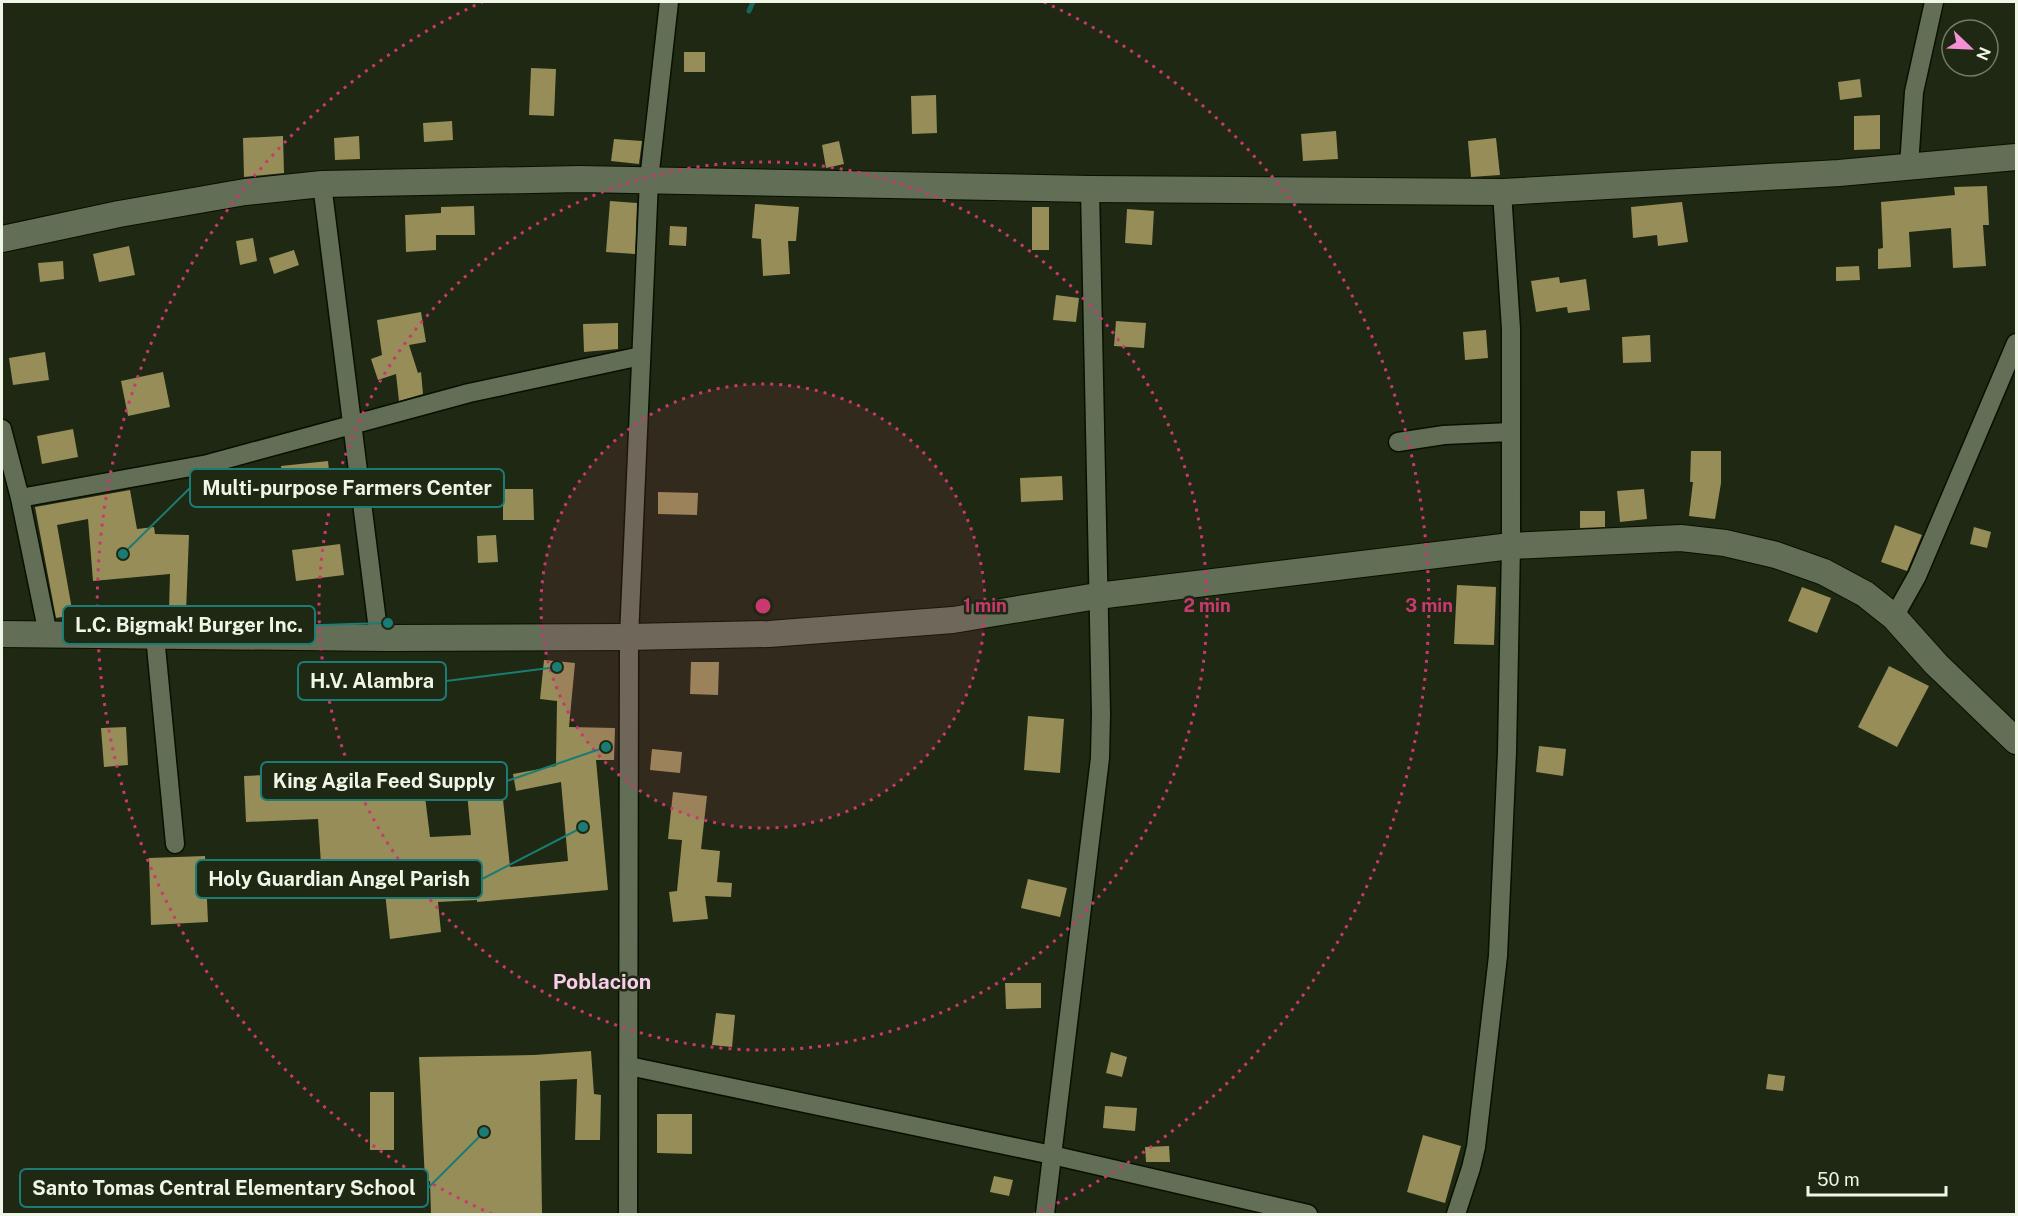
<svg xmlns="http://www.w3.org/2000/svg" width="2018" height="1216" viewBox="0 0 2018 1216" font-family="'Public Sans',sans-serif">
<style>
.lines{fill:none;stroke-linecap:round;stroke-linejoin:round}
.stream{stroke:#17655f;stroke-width:5}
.building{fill:#978d58}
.street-casing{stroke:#081000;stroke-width:21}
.secondary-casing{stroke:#081000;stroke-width:28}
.street{stroke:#636e56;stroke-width:18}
.secondary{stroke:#636e56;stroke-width:26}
.ring{fill:none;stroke:#c93970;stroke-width:3;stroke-dasharray:3 6}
.labels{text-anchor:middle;stroke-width:5;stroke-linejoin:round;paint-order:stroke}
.quarter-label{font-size:21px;font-weight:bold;fill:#faceea;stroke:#1e2812}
.centre{fill:#c93970;stroke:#1e2812;stroke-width:3}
.ring-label{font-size:18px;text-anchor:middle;font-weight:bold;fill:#c93970;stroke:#1e2812;stroke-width:5;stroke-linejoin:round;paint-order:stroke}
.leader{fill:none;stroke:#1a7c74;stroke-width:2}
.callout-dot{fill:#1a7c74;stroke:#1e2812;stroke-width:2}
.callout{fill:#1e2812;stroke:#1a7c74;stroke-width:2}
.callout-label{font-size:20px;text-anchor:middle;font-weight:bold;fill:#eff6e8}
</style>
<rect width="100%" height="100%" fill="#1e2812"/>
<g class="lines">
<!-- stream -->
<polyline class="stream" points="749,11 753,2"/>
</g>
<!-- building -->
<g class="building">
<rect x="684" y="52" width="21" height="20"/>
<polygon points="531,68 556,69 554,116 529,115"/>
<polygon points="1860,79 1862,97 1840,100 1838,82"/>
<polygon points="936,95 937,133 912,134 911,96"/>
<polygon points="1880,115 1880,149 1854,150 1854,116"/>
<polygon points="452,121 453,140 424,142 423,123"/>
<polygon points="1336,131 1338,159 1303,161 1301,134"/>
<polygon points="283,136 284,173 244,177 243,138"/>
<polygon points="359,136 360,159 335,160 334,138"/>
<polygon points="1496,138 1500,175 1471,177 1468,141"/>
<polygon points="614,139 642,141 639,164 611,161"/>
<polygon points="839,141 844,164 826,168 822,145"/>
<polygon points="1987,186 1989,225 1983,225 1986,266 1953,268 1951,228 1909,232 1911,267 1878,269 1878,249 1883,248 1881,202 1955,195 1954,187"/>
<polygon points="610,201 637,203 635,254 606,252"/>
<polygon points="1682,202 1688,242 1658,246 1657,235 1633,238 1631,207"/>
<polygon points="755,204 799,207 796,241 788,241 790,274 763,276 761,239 752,238"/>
<polygon points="474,206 475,235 436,235 436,250 406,252 405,215 441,213 441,207"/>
<rect x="1032" y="207" width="17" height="43"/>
<polygon points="1127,209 1154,211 1152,245 1125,243"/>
<polygon points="670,226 687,227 686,246 669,245"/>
<polygon points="253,238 257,261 240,265 236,241"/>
<polygon points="129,246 135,275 99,282 93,254"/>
<polygon points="294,250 299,265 274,274 269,258"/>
<polygon points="63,261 64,279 40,282 38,263"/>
<polygon points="1859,266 1860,280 1836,281 1836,267"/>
<polygon points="1559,277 1560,283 1586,279 1590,310 1568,313 1567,307 1536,312 1531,281"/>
<polygon points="1056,295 1079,298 1076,322 1053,320"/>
<polygon points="421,312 426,342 409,345 418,373 421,372 423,394 399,401 396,374 378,380 371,359 382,355 377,320"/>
<polygon points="1116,321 1146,323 1144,348 1114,346"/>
<polygon points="618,323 618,349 584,352 583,324"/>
<polygon points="1486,330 1488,358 1465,360 1463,332"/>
<polygon points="1650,335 1651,362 1623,363 1622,337"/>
<polygon points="45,352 49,380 13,385 9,358"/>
<polygon points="163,372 170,407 128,416 121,381"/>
<polygon points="73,429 78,457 42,464 37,436"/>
<polygon points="1691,451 1721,451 1721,483 1715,519 1689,516 1693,482 1690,482"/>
<polygon points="328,461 331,489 284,494 281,466"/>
<polygon points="1062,476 1063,500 1021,502 1020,478"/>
<polygon points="503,489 533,489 534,520 503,520"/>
<polygon points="1644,489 1647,519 1620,522 1617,491"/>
<polygon points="130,490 137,529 154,527 155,534 189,535 186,612 169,611 170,574 93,581 88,519 57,525 73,615 56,618 35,507"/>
<polygon points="658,492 698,493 697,515 658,514"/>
<polygon points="1580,511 1605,511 1605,527 1580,528"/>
<polygon points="1895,525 1922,535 1907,571 1881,562"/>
<polygon points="1974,527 1991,532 1987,548 1970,544"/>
<polygon points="496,535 498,562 478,563 477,536"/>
<polygon points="340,544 344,575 296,581 292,550"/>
<polygon points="1457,585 1496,587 1494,645 1454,644"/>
<polygon points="1802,587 1831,598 1817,633 1788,621"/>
<polygon points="544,660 575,663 569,727 615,728 614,760 596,760 608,890 477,902 477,900 438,902 441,932 390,939 383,874 322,879 318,819 246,822 244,776 313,773 314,798 373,794 371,779 422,772 430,837 471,835 467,793 502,790 510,867 568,861 561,782 516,791 513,774 556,766 557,701 540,699"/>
<polygon points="691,662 719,662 718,695 690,694"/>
<polygon points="1889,666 1929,686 1897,747 1858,727"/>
<polygon points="1028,716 1064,719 1060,773 1024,770"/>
<polygon points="126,727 128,765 104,767 101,728"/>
<polygon points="1539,746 1566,749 1563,776 1536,772"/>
<polygon points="652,749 682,752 680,773 650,770"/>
<polygon points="673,792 707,796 701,849 720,851 717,882 732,883 731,897 705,896 708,919 673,922 669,892 677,891 682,840 668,839"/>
<polygon points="205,856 208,922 151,925 149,858"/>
<polygon points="1028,879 1067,888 1060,917 1021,908"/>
<polygon points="1005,983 1041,983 1041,1008 1006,1009"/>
<polygon points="716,1013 735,1015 732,1047 712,1045"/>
<polygon points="591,1051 594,1094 601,1095 600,1140 575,1140 577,1079 540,1081 542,1213 431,1215 430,1181 425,1181 419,1057 534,1055"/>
<polygon points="1111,1052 1127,1057 1122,1077 1106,1073"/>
<polygon points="1768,1074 1785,1076 1783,1091 1766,1089"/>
<rect x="370" y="1092" width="24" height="58"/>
<polygon points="1105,1106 1137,1108 1135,1131 1103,1128"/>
<polygon points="657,1114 692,1114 692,1154 657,1153"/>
<polygon points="1423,1135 1461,1146 1445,1203 1407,1192"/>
<polygon points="1169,1146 1170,1162 1146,1162 1145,1147"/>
<polygon points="994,1176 1013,1180 1009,1196 990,1192"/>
</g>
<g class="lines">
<!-- street casing -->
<g class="street-casing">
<g id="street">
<polyline points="1909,166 1914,92 1934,2"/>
<polyline points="322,184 379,638"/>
<polyline points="2,429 20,498 48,634"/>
<polyline points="1398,442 1444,435 1511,432"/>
<polyline points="20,498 208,464 469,393 641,356"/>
<polyline points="1894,617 1917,576 2016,343"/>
<polyline points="155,636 175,844"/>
<polyline points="629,1066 1052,1155 1308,1214"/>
<polyline points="628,1214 629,637 649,180 669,2"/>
<polyline points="1045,1214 1100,758 1101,714 1090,189"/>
<polyline points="1456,1214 1471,1168 1476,1147 1498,956 1507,752 1511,546 1511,329 1502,192"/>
</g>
</g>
<!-- secondary casing -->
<g class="secondary-casing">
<g id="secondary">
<polyline points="2,239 119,214 245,192 322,184 579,179 1090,189 1502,192 1839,173 2016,157"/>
<polyline points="2,634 387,638 629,637 769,634 953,620 1097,596 1511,546 1681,538 1725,543 1776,555 1824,572 1865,594 1894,617 1936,664 2016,741"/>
</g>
</g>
<!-- street -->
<use href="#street" class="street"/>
<!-- secondary -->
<use href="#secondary" class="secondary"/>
</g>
<!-- distance rings -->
<circle cx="763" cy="606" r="222" fill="#c93970" fill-opacity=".12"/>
<g class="ring">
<circle cx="763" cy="606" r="222"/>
<circle cx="763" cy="606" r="444"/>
<path d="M492 1214A666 666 0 0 1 482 2M1044 2A666 666 0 0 1 1034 1214"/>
</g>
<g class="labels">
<!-- quarter labels -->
<g class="quarter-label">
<text x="602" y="989">Poblacion</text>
</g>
</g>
<circle cx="763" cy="606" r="9" class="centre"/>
<g class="ring-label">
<text x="985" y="612">1 min</text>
<text x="1207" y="612">2 min</text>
<text x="1429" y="612">3 min</text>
</g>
<!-- callouts -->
<path class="leader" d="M123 554L190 488M388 623L315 625M557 667L446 681M606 747L507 781M583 827L482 879M484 1132L428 1188"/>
<g class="callout-dot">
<circle cx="123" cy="554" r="6"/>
<circle cx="388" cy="623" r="6"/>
<circle cx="557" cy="667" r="6"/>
<circle cx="606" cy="747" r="6"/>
<circle cx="583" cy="827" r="6"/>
<circle cx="484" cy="1132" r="6"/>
</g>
<g class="callout">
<rect x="190" y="469" width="314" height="38" rx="6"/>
<rect x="63" y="606" width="252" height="38" rx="6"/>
<rect x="298" y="662" width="148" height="38" rx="6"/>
<rect x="261" y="762" width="246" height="38" rx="6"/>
<rect x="196" y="860" width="286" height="38" rx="6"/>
<rect x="20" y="1169" width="408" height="38" rx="6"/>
</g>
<g class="callout-label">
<text x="347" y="495">Multi-purpose Farmers Center</text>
<text x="189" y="632">L.C. Bigmak! Burger Inc.</text>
<text x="372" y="688">H.V. Alambra</text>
<text x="384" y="788">King Agila Feed Supply</text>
<text x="339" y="886">Holy Guardian Angel Parish</text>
<text x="224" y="1195">Santo Tomas Central Elementary School</text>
</g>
<!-- border -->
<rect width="2018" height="1216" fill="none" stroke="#eff6e8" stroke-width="6"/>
<!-- north arrow -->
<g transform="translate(1970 48) rotate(113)"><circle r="28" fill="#1e2812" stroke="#727a68" stroke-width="1.5"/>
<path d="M0-4.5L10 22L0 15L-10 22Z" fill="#f491d4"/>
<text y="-9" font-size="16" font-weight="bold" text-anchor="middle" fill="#eff6e8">N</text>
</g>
<!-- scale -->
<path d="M1808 1186v9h138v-9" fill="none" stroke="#eff6e8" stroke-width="3"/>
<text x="1817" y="1186" font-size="18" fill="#eff6e8" stroke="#1e2812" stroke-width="4.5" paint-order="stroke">50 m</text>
</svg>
